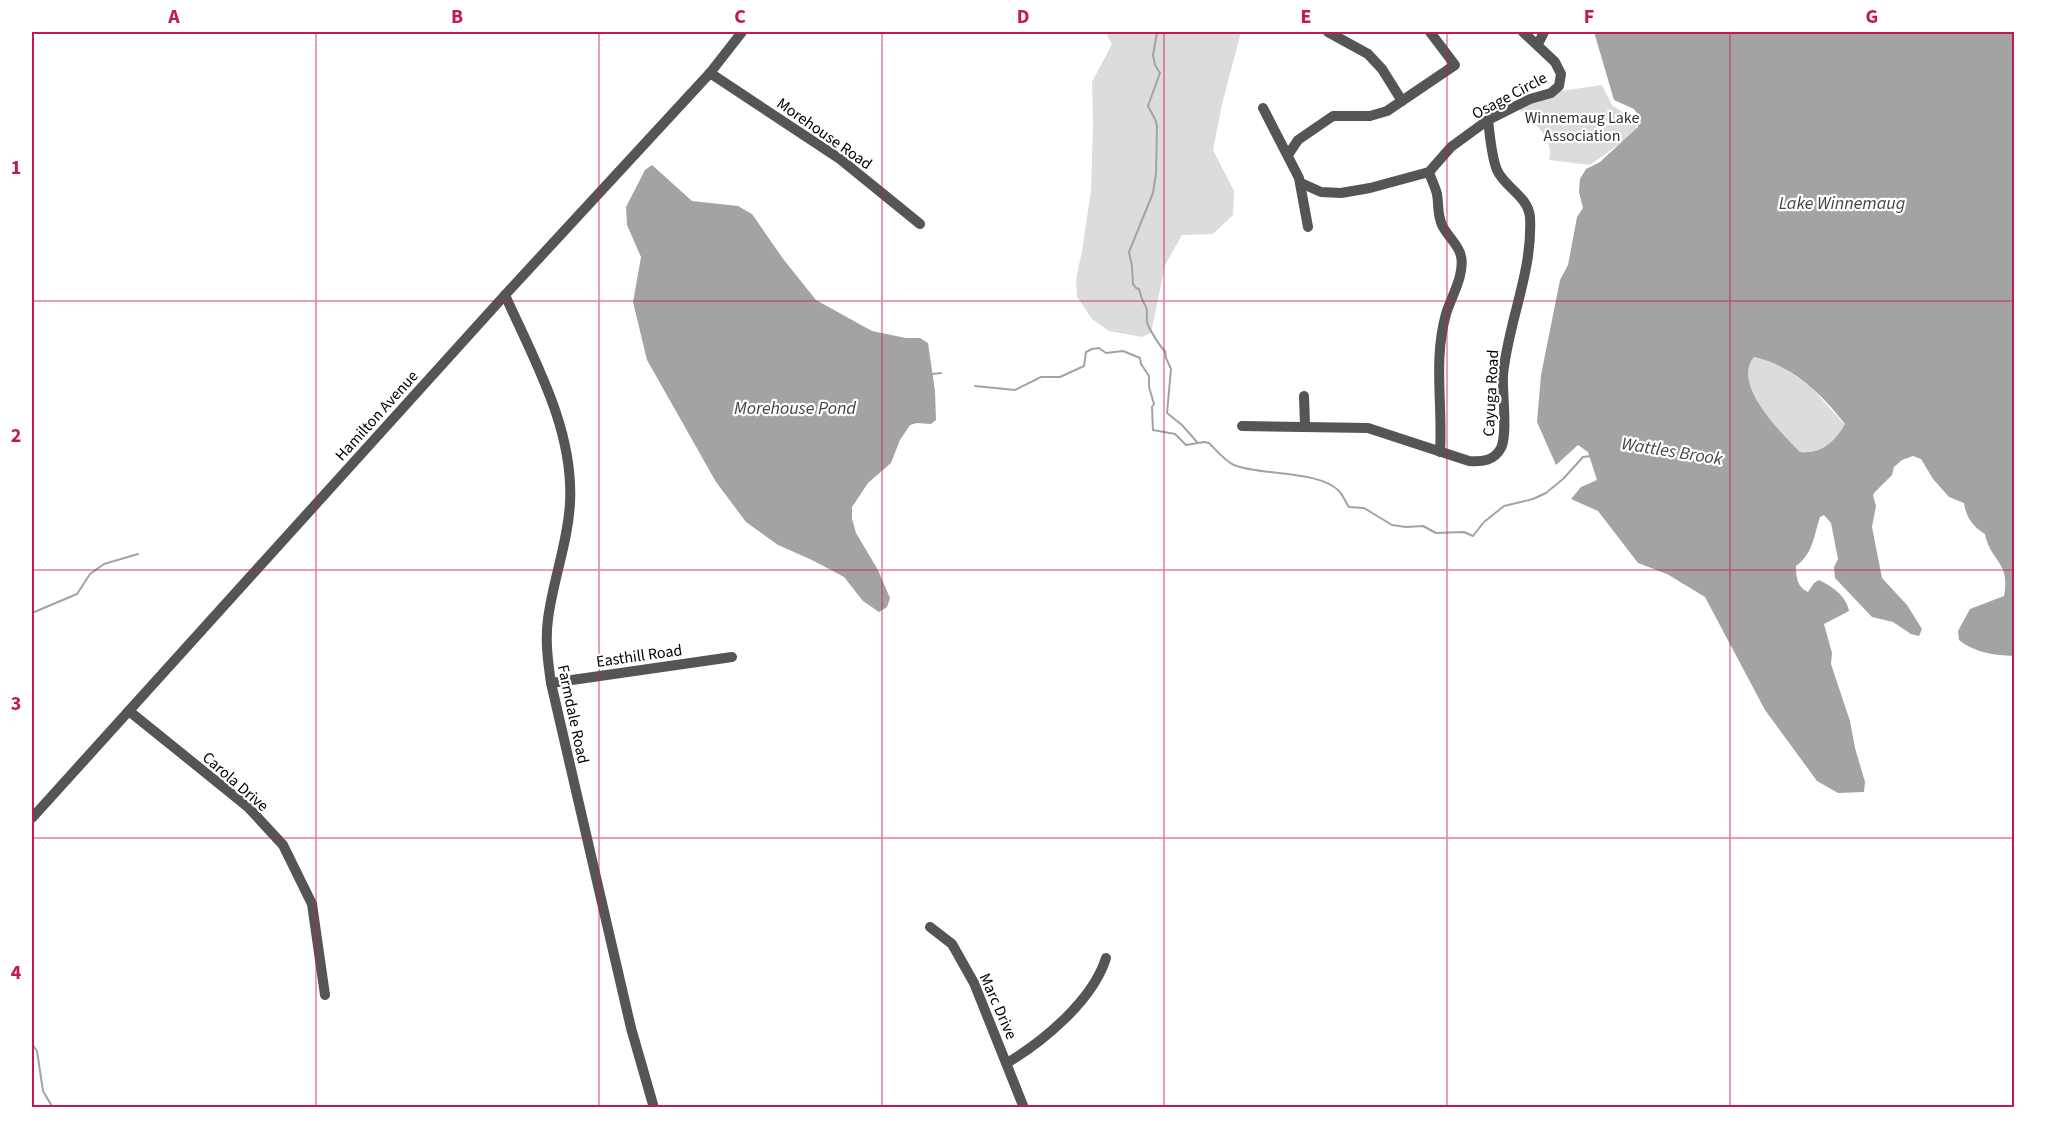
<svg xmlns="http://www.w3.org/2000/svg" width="2046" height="1139" viewBox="0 0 2046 1139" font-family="'Source Sans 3',sans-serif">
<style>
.green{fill:#dcdcdc}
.water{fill:#a3a3a3;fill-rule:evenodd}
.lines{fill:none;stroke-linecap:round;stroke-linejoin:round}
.stream{stroke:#a3a3a3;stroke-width:2}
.minor{stroke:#555;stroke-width:10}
.grid{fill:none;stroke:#c2185b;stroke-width:1.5;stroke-opacity:0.55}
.labels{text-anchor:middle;stroke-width:4.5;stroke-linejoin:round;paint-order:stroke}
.street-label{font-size:16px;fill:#000;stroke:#fff}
.park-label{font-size:16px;fill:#333;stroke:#fff}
.water-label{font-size:18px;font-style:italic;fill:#444;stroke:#fff}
.neatline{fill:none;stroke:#c2185b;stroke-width:2}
.grid-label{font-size:20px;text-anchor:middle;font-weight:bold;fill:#c2185b}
</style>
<rect width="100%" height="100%" fill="#fff"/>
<!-- green -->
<g class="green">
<polygon points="1105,32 1241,32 1222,104 1213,150 1234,191 1233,215 1213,234 1182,235 1165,265 1151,333 1142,337 1109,331 1092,319 1077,297 1076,279 1082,251 1091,191 1093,124 1092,82 1112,44"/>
<path d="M1602,85l10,20 25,17 -1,10 -46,33 -41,-5c6,-24 -16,-36 -31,-52l15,-13z"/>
<path d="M1754,357l23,6 34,24 34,38c-11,18 -23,28 -45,27 -18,-19 -69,-67 -46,-95z"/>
</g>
<!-- water -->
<g class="water">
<path d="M1594,32h420v624c-20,-1 -39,-3 -55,-16l-1,-9 12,-22 34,-13c7,-34 -14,-35 -19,-62 -12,-7 -19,-17 -21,-31l-15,-6 -16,-18 -12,-20 -8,-3 -11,4 -8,7 -2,8 -17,17 -2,3 3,11 -4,21 10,51 25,27 15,24 -3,7 -8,-2 -18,-12 -21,-5 -37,-39 -1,-11 4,-8 -7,-36 -7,-8 -4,2c-6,18 -7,37 -24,49 0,11 1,21 12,26l6,-9 5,-3c13,6 28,17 30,31l-25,13 8,29 -1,11 19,57 5,27 10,34 -1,10 -26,1 -21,-12 -52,-71 -60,-113 -38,-23 -29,-11 -40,-52 -27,-12 10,-12 16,-7 -9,-28 -10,-7 -22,20 -19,-43 4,-47 19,-95 8,-15 9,-48 6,-9 -4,-16 1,-13 6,-10 14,-7 38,-35 1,-11 -5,-7 -20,-9zM1754,357c38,8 68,37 91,67 -10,18 -24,30 -45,28 -18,-19 -69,-67 -46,-95z"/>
<polygon points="652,165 692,201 738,206 752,214 784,260 816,300 872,331 906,338 920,338 928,343 935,391 936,420 931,424 917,423 910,425 900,440 891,463 868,483 852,507 852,519 856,533 878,570 890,598 887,607 879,612 863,601 844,577 812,560 778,545 746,522 716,482 647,360 633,302 641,257 627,225 626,207 645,170"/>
</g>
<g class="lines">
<!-- stream -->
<g class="stream">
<path d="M1157,32l-4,23 2,10 5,8 -12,33 7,13 2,7 -1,47 -3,20 -24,59 3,14 1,18 3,4 3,1c2,7 3,12 7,18 2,5 0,10 1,15 1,5 13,25 18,29l1,7 5,11 -4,44 15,12 15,17"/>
<polyline points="932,374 941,373"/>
<path d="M975,386l40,4 26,-13h19l24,-11 2,-14 6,-3 7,-1 7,5 17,-2 17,7 1,6 8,12v11l5,17 -2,3 1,23 22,4 11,11 18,-3 5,1c7,7 16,18 25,22 27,11 85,5 105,26 5,5 6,11 10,16l15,1 28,17 14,2 17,-1 13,7 28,-1 9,4 11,-14 20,-16 29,-7 13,-6 17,-14 20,-22 9,-1"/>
<polyline points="32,613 77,594 90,574 104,564 138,554"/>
<polyline points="32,1044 37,1051 43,1091 53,1108"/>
</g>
<!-- minor -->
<g class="minor">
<polyline points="1328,32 1368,54 1382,69 1402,101"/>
<polyline points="1538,44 1544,32"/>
<polyline points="710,73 840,159 920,224"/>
<polyline points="1263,108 1299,178 1308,227"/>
<polyline points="1288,155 1298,140 1333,116 1370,116 1387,111 1455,65 1430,32"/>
<path d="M1429,172c2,7 6,14 8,22 2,11 0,20 5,31 5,11 17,20 19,31 4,19 -10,41 -15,58 -13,46 -3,92 -6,138"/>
<polyline points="1301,183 1321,192 1341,193 1370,188 1429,172 1451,147 1488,120 1530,99 1551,93 1559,86 1561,74 1555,62 1523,32"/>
<path d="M505,295c29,65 69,134 65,208 -2,39 -17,77 -22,116 -3,22 0,43 3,64l80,345 23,80"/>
<polyline points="1304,396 1305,425"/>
<path d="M1242,426l126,2 101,33c13,1 25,0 32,-13 7,-14 1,-55 2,-73 5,-53 30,-103 27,-158 -2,-21 -25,-29 -33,-47 -6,-15 -7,-35 -9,-50"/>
<polyline points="551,683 732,657"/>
<polyline points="129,711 248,807 283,845 312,904 325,995"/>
<polyline points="32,818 505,295 710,73 742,32"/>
<polyline points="930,927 952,944 974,983 1024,1108"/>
<path d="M1007,1063c37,-22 86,-63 99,-105"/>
</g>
</g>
<!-- grid -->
<path class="grid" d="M316,32v1076M599,32v1076M882,32v1076M1164,32v1076M1447,32v1076M1730,32v1076M32,301h1982M32,570h1982M32,838h1982"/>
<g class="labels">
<!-- street labels -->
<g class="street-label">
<text transform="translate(1509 95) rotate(-28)" y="6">Osage Circle</text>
<text transform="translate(825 133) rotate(35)" y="6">Morehouse Road</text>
<text transform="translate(1490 393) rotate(-87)" y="6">Cayuga Road</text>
<text transform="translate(376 415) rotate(-48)" y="6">Hamilton Avenue</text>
<text transform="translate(639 655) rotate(-8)" y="6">Easthill Road</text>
<text transform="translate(574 714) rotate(78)" y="6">Farmdale Road</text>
<text transform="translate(236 781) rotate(41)" y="6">Carola Drive</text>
<text transform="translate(999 1006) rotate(66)" y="6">Marc Drive</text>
</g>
<!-- park labels -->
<g class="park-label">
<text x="1582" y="123">Winnemaug Lake<tspan x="1582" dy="18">Association</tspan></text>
</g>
<!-- water labels -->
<g class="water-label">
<text x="1842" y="209">Lake Winnemaug</text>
<text x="795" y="414">Morehouse Pond</text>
<text transform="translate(1672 451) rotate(9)" y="6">Wattles Brook</text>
</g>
</g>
<!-- border -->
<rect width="2046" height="1139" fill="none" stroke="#ffffff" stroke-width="66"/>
<rect x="33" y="33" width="1980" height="1073" class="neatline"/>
<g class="grid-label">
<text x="174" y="23">A</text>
<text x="457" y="23">B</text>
<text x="740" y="23">C</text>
<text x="1023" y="23">D</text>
<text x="1306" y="23">E</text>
<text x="1589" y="23">F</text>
<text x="1872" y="23">G</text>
<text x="16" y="174">1</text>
<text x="16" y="442">2</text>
<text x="16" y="710">3</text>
<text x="16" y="979">4</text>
</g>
</svg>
